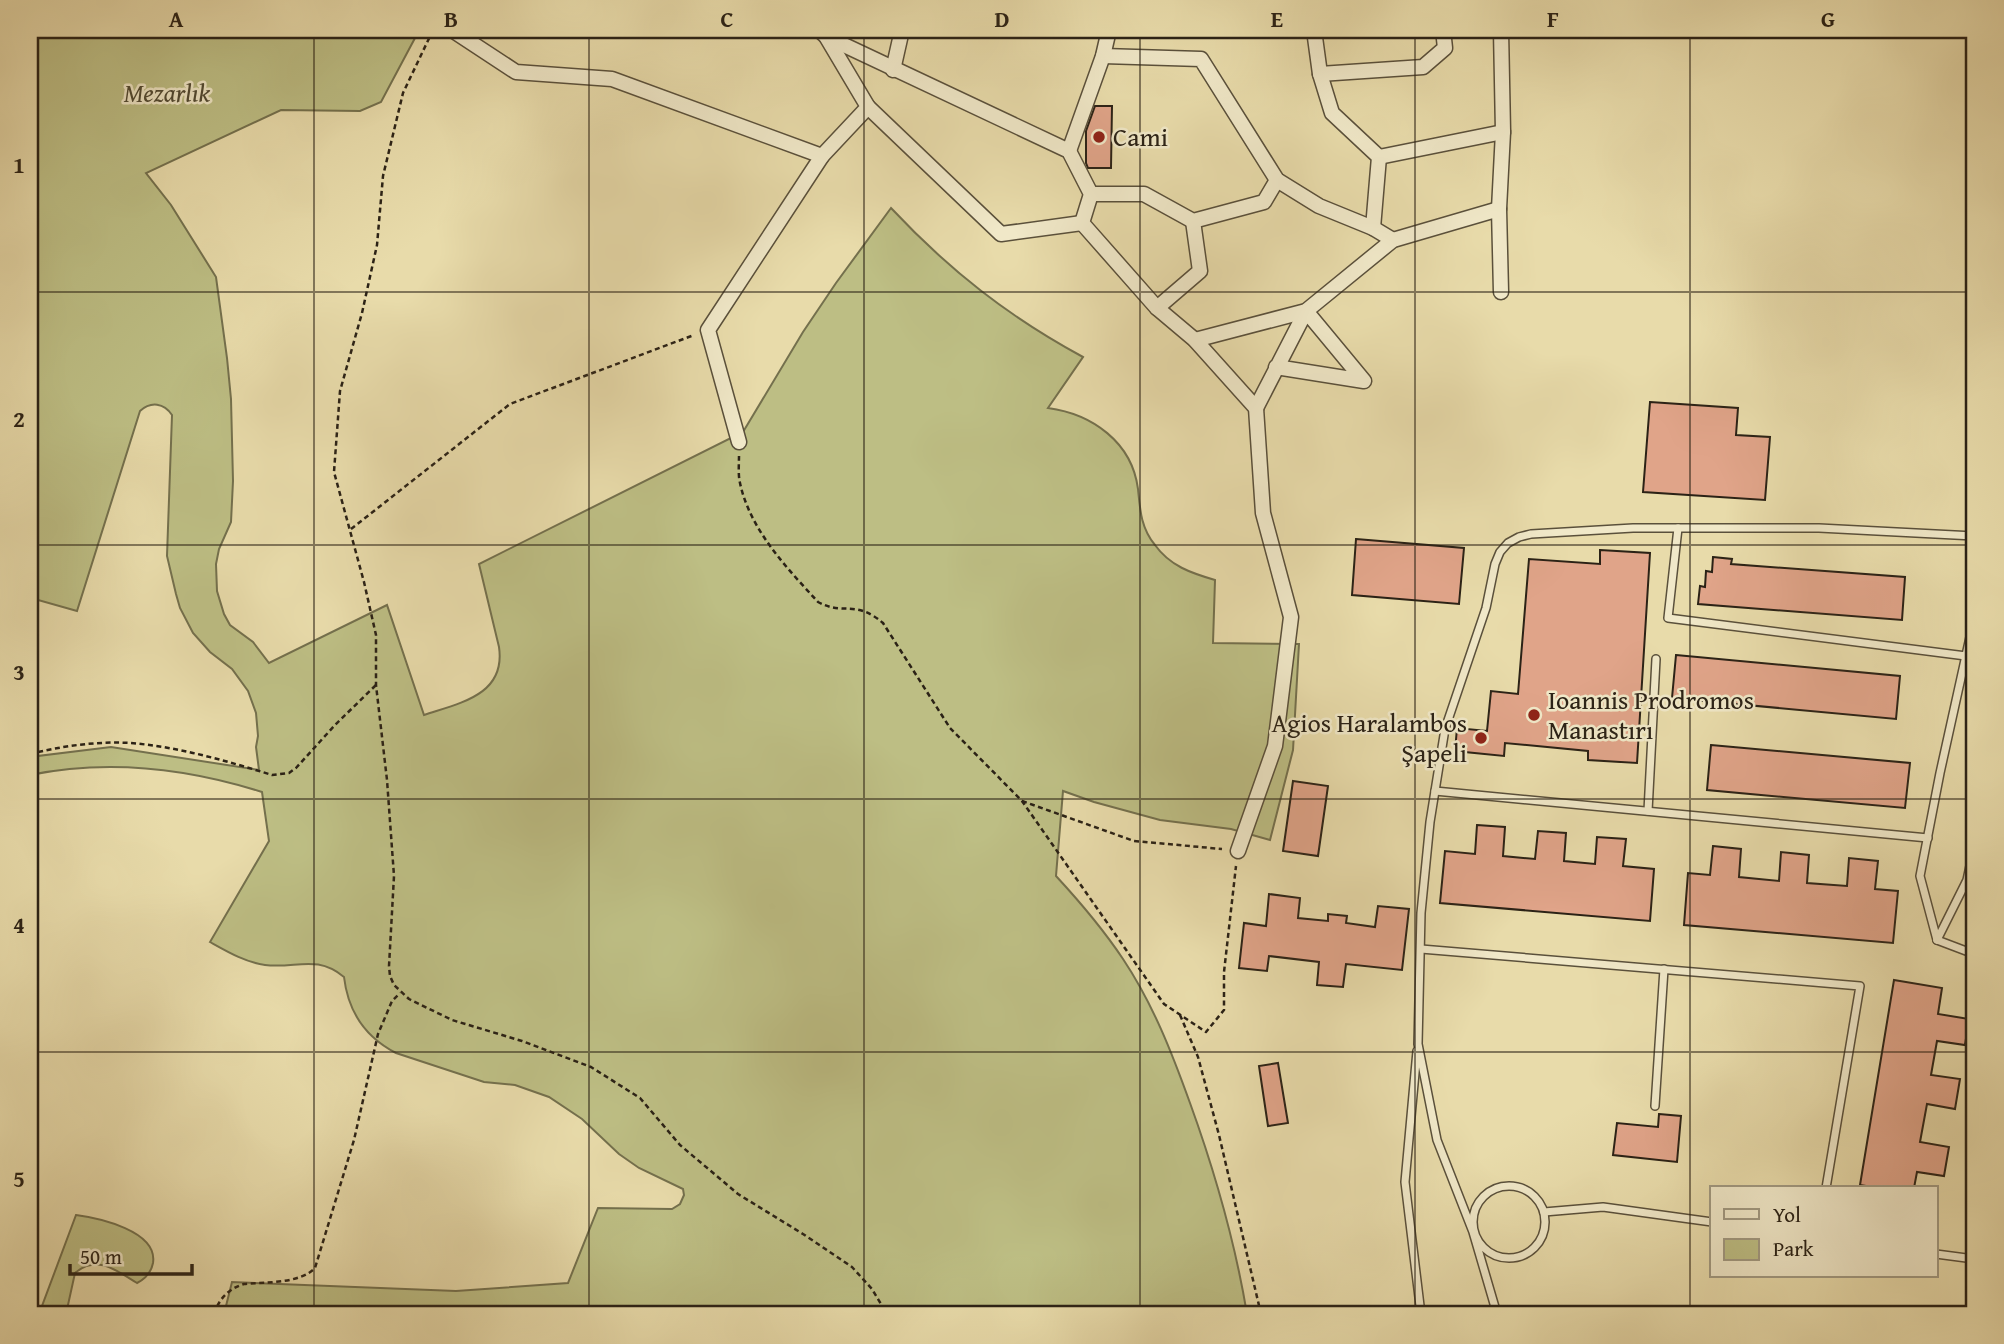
<svg xmlns="http://www.w3.org/2000/svg" width="2004" height="1344" viewBox="0 0 2004 1344" font-family="'Gentium Book Plus',serif">
<style>
.green{fill:#bdbe84;stroke:#74704d;stroke-width:2}
.building{fill:#e0a489;stroke:#2b2216;stroke-width:2}
.lines{fill:none;stroke-linecap:round;stroke-linejoin:round}
.service-casing{stroke:#5a503b;stroke-width:10}
.minor-casing{stroke:#5a503b;stroke-width:17}
.path{stroke:#2b2216;stroke-width:2.5;stroke-dasharray:5 3.5;stroke-linecap:butt}
.service{stroke:#f0e8c8;stroke-width:7}
.minor{stroke:#f0e8c8;stroke-width:14}
.grid{fill:none;stroke:#2b2216;stroke-width:2;stroke-opacity:0.55}
.poi-dot{fill:#8f2418;stroke:#f0e8c8;stroke-width:2.5}
.labels{text-anchor:middle;stroke-width:5;stroke-linejoin:round;paint-order:stroke}
.park-label{font-size:26px;font-style:italic;fill:#504932;stroke:#f0e8c8}
.poi-label{font-size:26px;fill:#2b2216;stroke:#f0e8c8;text-anchor:start}
.neatline{fill:none;stroke:#2b2216;stroke-width:2.5}
.grid-label{font-size:23px;text-anchor:middle;font-weight:bold;fill:#2b2216}
</style>
<rect width="100%" height="100%" fill="#e8dbaa"/>
<filter id="stains"><feTurbulence type="fractalNoise" baseFrequency=".00286" numOctaves="4"/><feColorMatrix values="0 0 0 0 .2 0 0 0 0 .09 0 0 0 0 .02 0 0 0 .5 -.17"/></filter>
<radialGradient id="worn" r=".72"><stop offset=".6" stop-color="#630" stop-opacity="0"/><stop offset="1" stop-color="#630" stop-opacity=".3"/></radialGradient>
<!-- green -->
<g class="green">
<path d="M30,30h384l1,8 -34,64 -21,9 -79,-1 -135,63 25,32 45,72 11,81 4,41 2,82 -2,41 -12,27 -3,15 1,27 7,23 6,11 23,17 16,21 118,-58 37,110c36,-12 82,-20 75,-68l-20,-83 264,-132 60,-100 33,-49 55,-75c58,62 118,109 192,149l-35,51c44,6 84,34 90,81 2,21 3,39 17,56 15,21 36,28 60,35l-2,63 86,1 -6,106 -23,90 -39,-11 -71,-9 -66,-18 -31,-11 -7,85c24,26 47,53 67,83 30,45 49,94 67,144 25,69 45,139 57,211h-1023l8,-32 224,9 112,-8 30,-75 74,1 8,-5 4,-9 -1,-6 -44,-21 -20,-14 -37,-35 -33,-22 -34,-12 -31,-3 -88,-29c-31,-16 -48,-42 -52,-76 -28,-23 -48,-8 -79,-12 -20,-3 -37,-13 -55,-23l59,-101 -7,-49c-76,-24 -154,-33 -232,-17v-18l81,-10 148,23 -3,-23 2,-11 -2,-23 -8,-22 -16,-22 -22,-17 -17,-19 -13,-25 -4,-14 -9,-38 5,-141c-8,-12 -21,-14 -32,-4l-63,200 -39,-11 -1,-28 -7,-22z"/>
<path d="M76,1215c23,3 82,16 77,48 -2,10 -8,16 -16,20 -20,-12 -40,-29 -62,-10l-9,41h-27z"/>
</g>
<!-- building -->
<g class="building">
<polygon points="1095,106 1112,106 1111,168 1088,168 1086,163 1086,131"/>
<polygon points="1650,402 1738,408 1736,435 1770,437 1765,500 1643,492"/>
<polygon points="1356,539 1464,548 1459,604 1352,595"/>
<polygon points="1600,550 1650,553 1637,763 1588,760 1588,751 1505,743 1504,756 1455,751 1457,728 1487,731 1491,691 1518,694 1529,559 1600,564"/>
<polygon points="1713,557 1732,559 1731,564 1905,577 1902,620 1698,604 1700,586 1705,587 1706,571 1712,572"/>
<polygon points="1676,655 1900,676 1896,719 1672,698"/>
<polygon points="1711,745 1910,763 1905,808 1707,790"/>
<polygon points="1293,781 1328,786 1318,856 1283,851"/>
<polygon points="1477,825 1505,827 1503,856 1535,859 1538,831 1566,833 1564,861 1595,864 1597,837 1626,839 1623,866 1654,869 1650,921 1440,903 1445,851 1475,854"/>
<polygon points="1713,846 1741,849 1739,877 1779,881 1781,852 1809,855 1807,883 1847,886 1849,858 1878,861 1875,889 1898,891 1893,943 1684,925 1688,873 1710,875"/>
<polygon points="1269,894 1300,898 1298,918 1328,921 1328,914 1347,916 1346,923 1375,927 1378,906 1409,909 1402,970 1346,964 1343,987 1317,985 1319,962 1269,956 1267,971 1239,968 1244,923 1266,926"/>
<polygon points="1894,980 1942,988 1938,1014 1969,1019 1965,1045 1937,1041 1931,1075 1960,1079 1955,1109 1927,1104 1920,1142 1949,1147 1944,1176 1917,1172 1914,1188 1878,1188 1860,1185"/>
<polygon points="1278,1063 1288,1123 1268,1126 1259,1066"/>
<polygon points="1659,1114 1681,1116 1677,1162 1613,1155 1617,1123 1658,1127"/>
</g>
<g class="lines">
<!-- service casing -->
<g class="service-casing">
<g id="service">
<polyline points="1678,528 1668,618 1966,656"/>
<polyline points="1435,791 1928,838"/>
<polyline points="1648,811 1656,659"/>
<polyline points="1937,940 1920,876 1940,773 1974,619"/>
<polyline points="1937,940 1967,880 1974,847"/>
<polyline points="1937,940 1974,954"/>
<polyline points="1421,949 1860,986 1826,1188"/>
<polyline points="1417,1051 1405,1182 1421,1314"/>
<polyline points="1655,1106 1664,969"/>
<circle cx="1509" cy="1222" r="36"/>
<polyline points="1544,1212 1603,1207 1712,1222"/>
<polyline points="1936,1254 1974,1259"/>
<polyline points="1497,1314 1473,1232 1437,1140 1418,1044 1421,913 1430,822 1445,729 1486,608 1495,564 1500,552 1508,543 1519,537 1531,534 1633,528 1819,528 1974,536"/>
</g>
</g>
<!-- minor casing -->
<g class="minor-casing">
<g id="minor">
<polyline points="452,30 516,72 612,79 822,156"/>
<polyline points="819,30 827,37 1069,151 1091,194 1082,223 1157,308 1195,340 1256,408 1263,513 1291,617 1275,746 1238,851"/>
<polyline points="1314,30 1320,74 1332,113 1379,157 1373,228"/>
<polyline points="1501,30 1503,132 1499,209 1501,292"/>
<polyline points="1103,56 1201,59 1277,180 1319,206 1373,228 1393,240"/>
<polyline points="893,70 902,30"/>
<polyline points="1320,74 1423,67 1445,48 1443,30"/>
<polyline points="868,107 1001,234 1082,223"/>
<polyline points="1069,151 1103,56 1109,30"/>
<polyline points="1379,157 1503,132"/>
<polyline points="1091,194 1144,194 1193,221 1264,202 1277,180"/>
<polyline points="1157,308 1200,271 1193,221"/>
<polyline points="1195,340 1306,311 1393,240 1499,209"/>
<polyline points="1256,408 1306,311 1364,381 1276,367"/>
<polyline points="739,442 708,330 822,156 868,107 827,38"/>
</g>
</g>
<!-- path -->
<g class="path">
<polyline points="433,30 403,93 383,176 377,245 362,313 340,391 334,472 364,582 376,635 376,685 387,780 394,876 389,966 390,976 394,985 409,999 452,1020 522,1041 591,1067 640,1098 680,1145 738,1194 803,1234 852,1267 872,1289 887,1314"/>
<path d="M739,456c0,8 -1,19 1,27 10,47 47,85 78,119 26,14 37,-3 65,21l67,105 72,73 142,203 42,28 18,-22v-38l12,-106"/>
<polyline points="351,529 510,404 694,335"/>
<path d="M30,754c32,-8 67,-13 101,-11 48,4 96,18 141,32l17,-2 7,-5 39,-43 41,-40"/>
<polyline points="1022,801 1134,841 1222,849"/>
<polyline points="1180,1015 1198,1057 1219,1135 1261,1314"/>
<path d="M214,1314c5,-15 14,-25 30,-30 20,-2 56,0 71,-16l39,-128 24,-106 14,-33 8,-8"/>
</g>
<!-- service -->
<use href="#service" class="service"/>
<!-- minor -->
<use href="#minor" class="minor"/>
</g>
<!-- grid -->
<path class="grid" d="M314,30v1284M589,30v1284M864,30v1284M1140,30v1284M1415,30v1284M1690,30v1284M30,292h1944M30,545h1944M30,799h1944M30,1052h1944"/>
<!-- markers -->
<g class="poi-dot">
<circle cx="1099" cy="137" r="7"/>
<circle cx="1534" cy="715" r="7"/>
<circle cx="1481" cy="738" r="7"/>
</g>
<g class="labels">
<!-- park labels -->
<g class="park-label">
<text x="167" y="102">Mezarlık</text>
</g>
<!-- poi labels -->
<g class="poi-label">
<text x="1113" y="146">Cami</text>
<text x="1548" y="709">Ioannis Prodromos<tspan x="1548" dy="30">Manastırı</tspan></text>
<text x="1467" y="732" text-anchor="end">Agios Haralambos<tspan x="1467" dy="30">Şapeli</tspan></text>
</g>
</g>
<!-- margin -->
<rect width="2004" height="1344" fill="none" stroke="#e8dbaa" stroke-width="77"/>
<!-- legend -->
<rect x="1710" y="1186" width="228" height="91" fill="#f0e8c8" stroke="#a19981" stroke-width="2"/>
<rect x="1724" y="1209" width="35" height="10" fill="#f0e8c8" stroke="#a19981" stroke-width="2"/>
<text x="1773" y="1222" font-size="21" fill="#2b2216">Yol</text>
<rect x="1724" y="1239" width="35" height="21" fill="#bdbe84" stroke="#a19981" stroke-width="2"/>
<text x="1773" y="1256" font-size="21" fill="#2b2216">Park</text>
<!-- scale -->
<path d="M70 1264v10h122v-10" fill="none" stroke="#2b2216" stroke-width="3.5"/>
<text x="80" y="1264" font-size="21" fill="#2b2216" stroke="#f0e8c8" stroke-width="5" paint-order="stroke">50 m</text>
<rect x="38" y="38" width="1928" height="1268" class="neatline"/>
<g class="grid-label">
<text x="176" y="27">A</text>
<text x="451" y="27">B</text>
<text x="727" y="27">C</text>
<text x="1002" y="27">D</text>
<text x="1277" y="27">E</text>
<text x="1553" y="27">F</text>
<text x="1828" y="27">G</text>
<text x="19" y="173">1</text>
<text x="19" y="427">2</text>
<text x="19" y="680">3</text>
<text x="19" y="933">4</text>
<text x="19" y="1187">5</text>
</g>
<rect width="100%" height="100%" filter="url(#stains)"/>
<rect width="100%" height="100%" fill="url(#worn)"/>
</svg>
